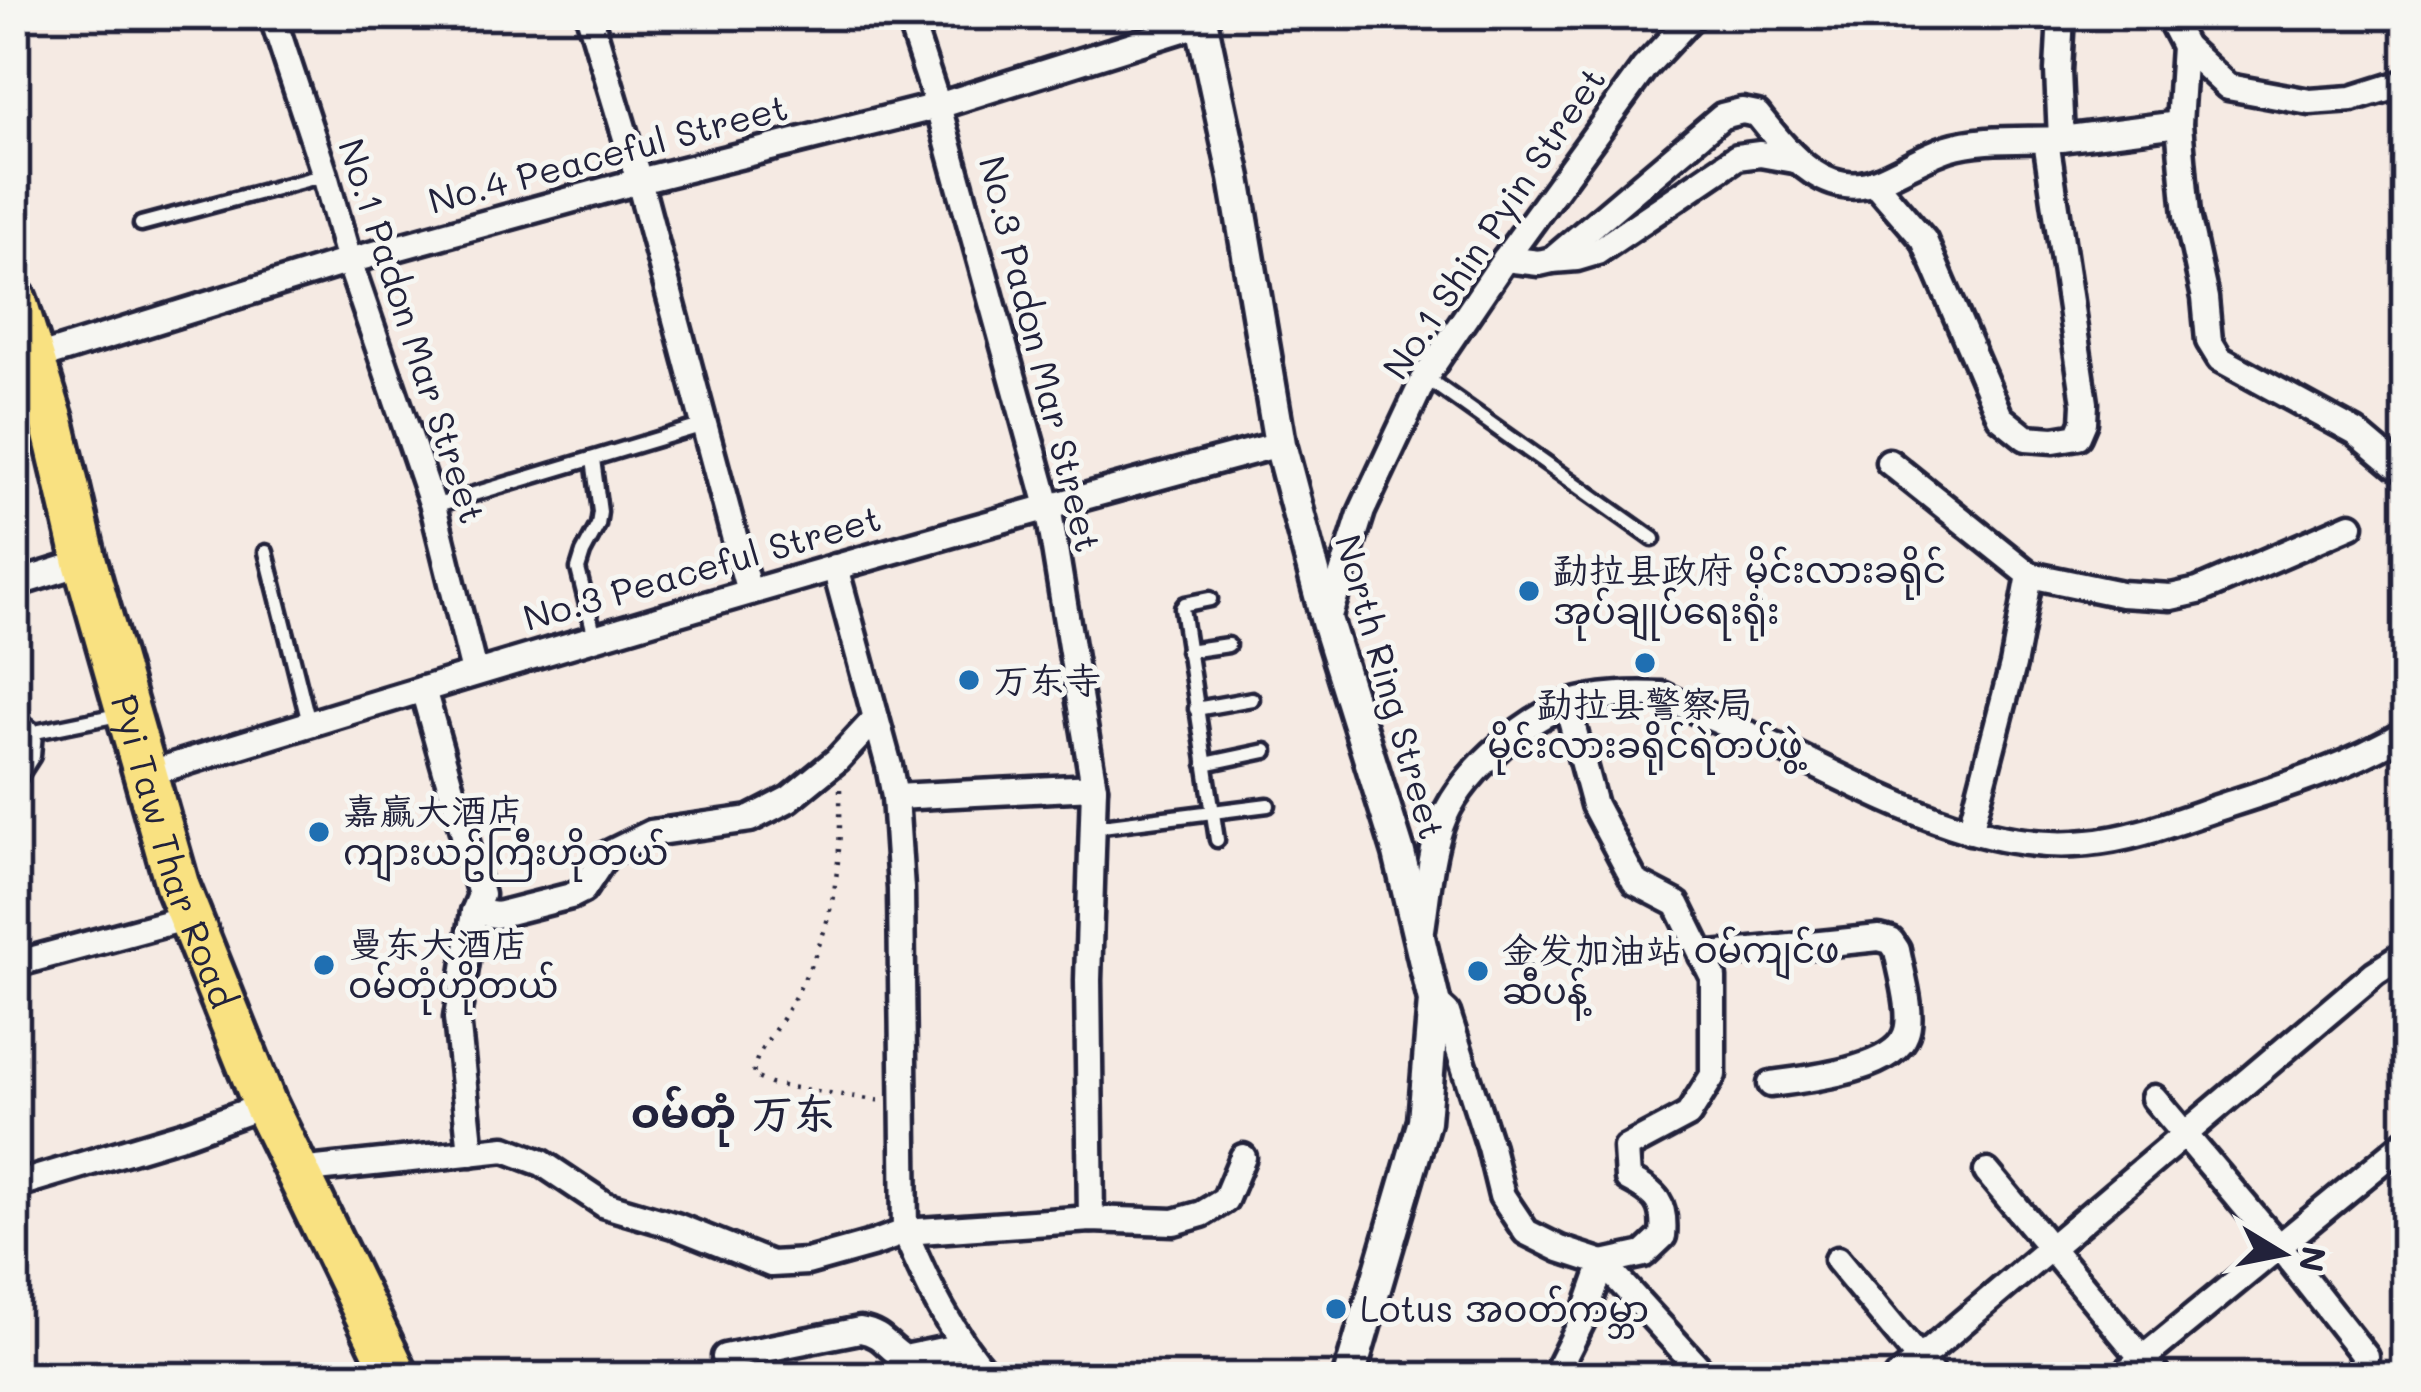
<svg xmlns="http://www.w3.org/2000/svg" width="2421" height="1392" viewBox="0 0 2421 1392" font-family="Mali,'LXGW WenKai TC','Noto Sans Myanmar',sans-serif">
<style>
.lines{fill:none;stroke-linecap:round;stroke-linejoin:round}
.service-casing{stroke:#22223b;stroke-width:21}
.minor-casing{stroke:#22223b;stroke-width:33}
.tertiary-casing{stroke:#22223b;stroke-width:39}
.trunk-casing{stroke:#22223b;stroke-width:51}
.path{stroke:#22223b;stroke-width:4.5;stroke-dasharray:3 9;stroke-linecap:butt}
.service{stroke:#f6f6f2;stroke-width:12}
.minor{stroke:#f6f6f2;stroke-width:24}
.tertiary{stroke:#f6f6f2;stroke-width:30}
.trunk{stroke:#f9e181;stroke-width:42}
.poi-dot{fill:#1f6fb2;stroke:#f6f6f2;stroke-width:4.5}
.labels{text-anchor:middle;stroke-width:10;stroke-linejoin:round;paint-order:stroke}
.street-label{font-size:36px;fill:#22223b;stroke:#f6f6f2}
.poi-label{font-size:36px;fill:#22223b;stroke:#f6f6f2;text-anchor:start}
.quarter-label{font-size:42px;font-weight:bold;fill:#22223b;stroke:#f6f6f2}
</style>
<rect width="100%" height="100%" fill="#f5eae3"/>
<filter id="ink" filterUnits="userSpaceOnUse"><feTurbulence type="fractalNoise" baseFrequency=".00833" numOctaves="2"/><feDisplacementMap in="SourceGraphic" scale="24" xChannelSelector="R" yChannelSelector="G"/><feConvolveMatrix kernelMatrix="1 2 1 2 8 2 1 2 1" color-interpolation-filters="sRGB"/></filter>
<g filter="url(#ink)">
<g class="lines">
<!-- service casing -->
<g class="service-casing">
<g id="service">
<polyline points="141,224 325,175"/>
<polyline points="1425,377 1653,539"/>
<polyline points="593,459 600,512 598,525 583,553 578,569 595,637"/>
<polyline points="434,506 704,425"/>
<polyline points="266,552 309,723"/>
<polyline points="1210,599 1185,604 1182,608 1217,840"/>
<polyline points="1187,651 1228,645"/>
<polyline points="1196,709 1252,699"/>
<polyline points="15,717 35,732 123,714"/>
<polyline points="1205,764 1266,751"/>
<polyline points="15,784 33,756 35,732"/>
<polyline points="1094,827 1268,805"/>
</g>
</g>
<!-- minor casing -->
<g class="minor-casing">
<g id="minor">
<polyline points="272,15 325,175 349,261 433,506 474,672"/>
<polyline points="589,15 639,181 749,592"/>
<polyline points="908,15 938,106 1048,506 1094,787 1088,980 1091,1219"/>
<polyline points="2168,15 2184,46 2228,87 2310,102 2352,99 2406,82"/>
<polyline points="2184,46 2179,124 2187,215 2205,298 2209,341 2220,359 2356,433 2395,466 2406,470"/>
<polyline points="2061,139 2179,124"/>
<polyline points="1874,182 1924,240 2000,417 2026,438 2054,440 2078,436 2084,422 2085,403 2046,140"/>
<path d="M1505,259l34,4 13,-3 170,-144 20,-5 15,3c30,37 68,89 122,66 24,-10 45,-24 69,-32 35,-11 76,-7 113,-9l-3,-68 3,-56"/>
<polyline points="1552,260 1577,258 1597,252 1737,157 1760,154 1794,160"/>
<polyline points="33,359 349,261 639,181 938,106 1202,23"/>
<polyline points="1889,462 2030,575 2121,594 2171,597 2198,591 2351,525"/>
<polyline points="835,567 889,766 895,797 901,889 905,1232 1091,1219 1174,1222 1202,1214 1225,1200 1243,1157"/>
<polyline points="15,584 85,562"/>
<polyline points="1327,622 1362,511 1425,377 1505,259 1644,68 1694,15"/>
<polyline points="423,689 481,895 474,912 457,1018 471,1153"/>
<path d="M1567,705l27,100 41,77 42,22 36,73v98l-25,40 -62,33 2,31c29,15 38,24 35,57l-19,18 -41,9 104,114"/>
<path d="M147,774c376,-117 753,-229 1133,-330"/>
<polyline points="895,797 1094,787"/>
<polyline points="1970,831 2013,665 2030,575"/>
<polyline points="474,912 497,915 571,896 583,890 606,855 651,833 750,819 789,799 837,760 876,718"/>
<path d="M1421,936c6,-36 8,-76 20,-111 17,-48 80,-104 127,-121 30,-10 63,-10 94,-9 44,21 89,40 133,60 91,44 189,99 293,88 48,-4 95,-24 141,-39 60,-19 123,-39 177,-72"/>
<path d="M1702,956l177,-18 12,3 6,9c4,22 17,64 9,84 -13,37 -101,45 -135,50"/>
<polyline points="15,964 189,917"/>
<polyline points="1434,1001 1447,1013 1490,1147 1502,1196 1526,1232 1560,1249 1603,1263 1584,1317 1554,1377"/>
<polyline points="2154,1098 2278,1245 2366,1357"/>
<path d="M298,1171l207,-22 37,14 63,42 71,21 95,38 36,-2 68,-19 30,-11c23,54 44,100 84,145"/>
<polyline points="1987,1172 2158,1377"/>
<polyline points="15,1185 185,1134 265,1105"/>
<polyline points="1837,1260 1934,1377"/>
<path d="M725,1357l135,-27c24,4 25,16 45,28l57,-12"/>
<polyline points="1898,1377 2375,973 2406,953"/>
<polyline points="2120,1377 2406,1142"/>
</g>
</g>
<!-- tertiary casing -->
<g class="tertiary-casing">
<polyline id="tertiary" points="1200,15 1235,178 1280,444 1327,622 1399,853 1434,1001 1424,1121 1349,1377"/>
</g>
<!-- trunk casing -->
<g class="trunk-casing">
<g id="trunk">
<path id="s1" d="M15,301l37,120 33,141 93,326 87,217 132,272"/>
</g>
</g>
<!-- path -->
<path class="path" d="M840,789c1,62 -2,116 -28,173 -8,19 -19,39 -30,57 -12,20 -27,33 -29,57l17,8 112,17"/>
<!-- service -->
<use href="#service" class="service"/>
<!-- minor -->
<use href="#minor" class="minor"/>
<!-- tertiary -->
<use href="#tertiary" class="tertiary"/>
<!-- trunk -->
<use href="#trunk" class="trunk"/>
</g>
</g>
<!-- markers -->
<g class="poi-dot">
<circle cx="1529" cy="591" r="12"/>
<circle cx="1645" cy="663" r="12"/>
<circle cx="969" cy="680" r="12"/>
<circle cx="319" cy="832" r="12"/>
<circle cx="324" cy="965" r="12"/>
<circle cx="1478" cy="971" r="12"/>
<circle cx="1336" cy="1309" r="12"/>
</g>
<g class="labels">
<!-- street labels -->
<g class="street-label">
<text transform="translate(608 154) rotate(-15)" y="13">No.4 Peaceful Street</text>
<text transform="translate(1494 223) rotate(-56)" y="13">No.1 Shin Pyin Street</text>
<text transform="translate(412 331) rotate(72)" y="13">No.1 Padon Mar Street</text>
<text transform="translate(1040 354) rotate(76)" y="13">No.3 Padon Mar Street</text>
<text transform="translate(702 568) rotate(-16)" y="13">No.3 Peaceful Street</text>
<text transform="translate(1390 687) rotate(74)" y="13">North Ring Street</text>
<text dy="13" stroke="none"><textPath href="#s1" startOffset="573">Pyi Taw Thar Road</textPath></text>
</g>
<!-- poi labels -->
<g class="poi-label">
<text x="1553" y="583">勐拉县政府 မိုင်းလားခရိုင်<tspan x="1553" dy="41">အုပ်ချုပ်ရေးရုံး</tspan></text>
<text x="993" y="693">万东寺</text>
<text x="1645" y="717" text-anchor="middle">勐拉县警察局<tspan x="1645" dy="41">မိုင်းလားခရိုင်ရဲတပ်ဖွဲ့</tspan></text>
<text x="343" y="824">嘉赢大酒店<tspan x="343" dy="41">ကျားယဥ်ကြီးဟိုတယ်</tspan></text>
<text x="348" y="957">曼东大酒店<tspan x="348" dy="41">ဝမ်တုံဟိုတယ်</tspan></text>
<text x="1502" y="963">金发加油站 ဝမ်ကျင်ဖ<tspan x="1502" dy="41">ဆီပန့်</tspan></text>
<text x="1360" y="1322">Lotus အဝတ်ကမ္ဘာ</text>
</g>
<!-- quarter labels -->
<g class="quarter-label">
<text x="733" y="1128">ဝမ်တုံ 万东</text>
</g>
</g>
<!-- margin -->
<rect width="2421" height="1392" fill="none" stroke="#f6f6f2" stroke-width="60"/>
<rect x="30" y="30" width="2361" height="1332" fill="none" stroke="#22223b" stroke-width="4.5" filter="url(#ink)"/>
<!-- north arrow -->
<g transform="translate(2283 1254) rotate(100)" stroke="#f6f6f2" stroke-width="9" paint-order="stroke">
<path d="M0-9L21 45L0 30L-21 45Z" fill="#22223b"/>
<text y="-18" font-size="33" font-weight="bold" text-anchor="middle" fill="#22223b">N</text>
</g>
</svg>
